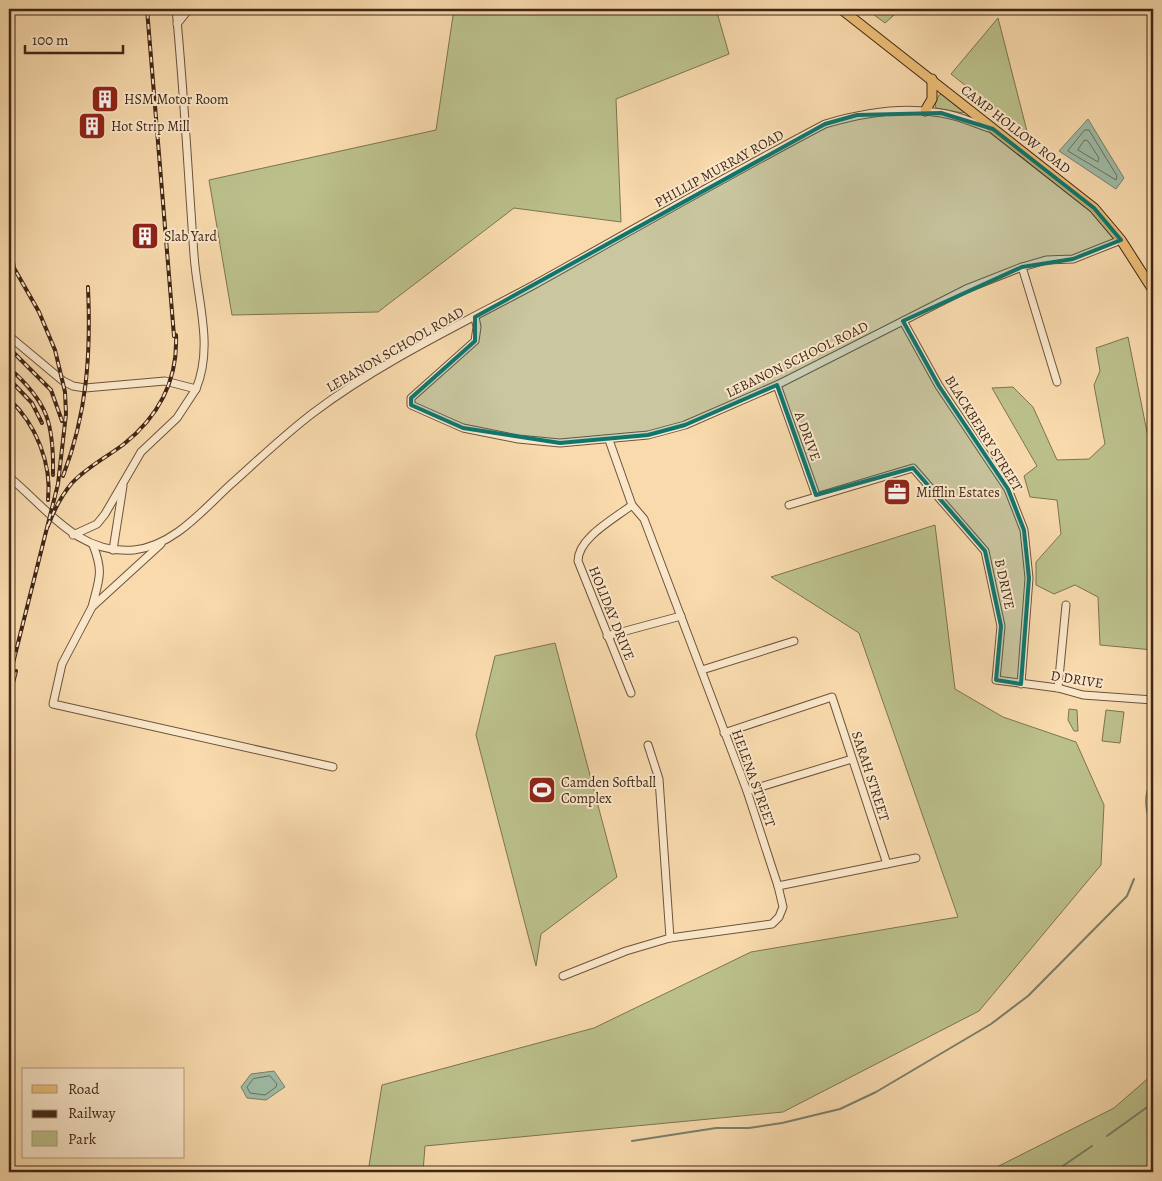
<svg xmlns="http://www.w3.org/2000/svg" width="1162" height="1181" viewBox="0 0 1162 1181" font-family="Alegreya,serif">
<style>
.green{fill:#bbc08b;stroke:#7e7350}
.water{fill:#9ebba6;stroke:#797f6c}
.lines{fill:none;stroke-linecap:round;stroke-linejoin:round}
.shore{stroke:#70705e;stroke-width:1}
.stream{stroke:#797f6c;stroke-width:2}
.minor-casing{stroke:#6f533c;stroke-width:9}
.major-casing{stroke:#412616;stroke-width:11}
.minor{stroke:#fae7ca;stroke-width:7}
.major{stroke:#ecbd76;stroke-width:9}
.rail-casing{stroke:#412616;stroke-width:4}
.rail{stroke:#fae7ca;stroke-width:2;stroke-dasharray:5.5;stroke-linecap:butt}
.marked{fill:#0f766e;fill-opacity:0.2;stroke:#0f766e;stroke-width:4;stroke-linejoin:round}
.labels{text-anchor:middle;stroke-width:4;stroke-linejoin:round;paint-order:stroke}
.poi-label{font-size:14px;fill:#412616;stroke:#fae7ca;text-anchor:start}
.street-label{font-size:14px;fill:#412616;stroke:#fae7ca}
</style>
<rect width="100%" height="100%" fill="#f8daad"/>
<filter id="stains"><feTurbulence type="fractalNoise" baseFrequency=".004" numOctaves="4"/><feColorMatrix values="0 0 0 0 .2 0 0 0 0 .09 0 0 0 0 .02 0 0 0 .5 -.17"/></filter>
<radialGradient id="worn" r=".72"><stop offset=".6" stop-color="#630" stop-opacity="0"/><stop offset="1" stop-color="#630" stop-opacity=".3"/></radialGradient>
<!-- green -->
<g class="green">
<polygon points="454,9 716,9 729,54 616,99 621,222 514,208 378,312 232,315 209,180 436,130"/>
<polygon points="866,9 901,9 885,23"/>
<polygon points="998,18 1028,135 951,74"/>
<polygon points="941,94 964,112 963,113 936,108 935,104 939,95"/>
<polygon points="1128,337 1153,462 1153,650 1100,645 1098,597 1075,585 1054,594 1036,585 1036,562 1061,534 1057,500 1030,497 1024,476 1037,466 992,388 1013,387 1033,407 1057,460 1089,459 1105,444 1094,385 1100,371 1096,348"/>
<polygon points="935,525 955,689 1003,717 1076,742 1104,805 1101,865 979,1011 783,1112 425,1146 423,1172 368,1172 382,1085 594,1028 751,952 958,917 859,633 771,577"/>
<polygon points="555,643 617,877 541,934 536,966 476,735 495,656"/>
<polygon points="1069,709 1077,710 1078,731 1074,731 1068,720"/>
<polygon points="1106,710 1124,712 1120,743 1102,741"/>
<polygon points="1153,1074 1153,1172 987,1172 1114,1108"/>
</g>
<!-- water -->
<g class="water">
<polygon points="1088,119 1124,178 1116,189 1059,151"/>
<path d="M1153,778v56c-6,-22 -13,-35 0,-56z"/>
<polygon points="274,1071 285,1087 266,1100 247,1098 241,1087 251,1074"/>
</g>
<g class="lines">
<!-- shore -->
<g class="shore">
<polygon points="1085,130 1089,130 1117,176 1116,180 1068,151"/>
<polygon points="1085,140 1088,141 1099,158 1098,162 1078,150"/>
<polygon points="270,1076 277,1084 276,1087 265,1095 250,1093 247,1087 253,1079"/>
</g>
<!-- stream -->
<g class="stream">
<polyline points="1107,1136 1153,1103"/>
<polyline points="632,1141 716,1128 749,1128 782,1123 840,1109 876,1092 991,1024 1028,996 1127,896 1134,879"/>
<polyline points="1054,1172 1092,1146"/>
</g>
<!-- minor casing -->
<g class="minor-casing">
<g id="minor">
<polyline points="177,24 189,9"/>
<polyline points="1022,267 1057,382"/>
<polyline points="475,317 477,327 475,341 411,398 411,405 463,428 518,439 560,443 648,435 685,425 777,385 966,289 1022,267 1046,260 1073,259 1121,240"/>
<polyline points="903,321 939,386 1008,489 1024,530 1029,578 1021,684"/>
<path d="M9,336l54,45 10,5 12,2 80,-7 31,8c18,-43 1,-89 -2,-134 -6,-82 -10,-164 -18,-246"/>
<polyline points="777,385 816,495"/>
<path d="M9,477c39,32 69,78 125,73 39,-4 68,-39 95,-64 28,-25 55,-51 84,-73 66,-50 146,-88 219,-127 97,-54 194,-110 293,-162 37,-11 77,-18 116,-11 16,2 33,10 48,15"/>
<polyline points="789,505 913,468 985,551 1001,626 996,680 1058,688 1083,695 1153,700"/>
<polyline points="73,535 97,524 105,514 141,452 177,418 196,389"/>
<polyline points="161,544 92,607 62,664 53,704 333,767"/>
<polyline points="113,550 123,486"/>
<path d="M92,607c7,-28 12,-34 1,-62"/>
<polyline points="607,636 681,616"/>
<polyline points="702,670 794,641"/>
<polyline points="1058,688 1066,605"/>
<path d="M631,693l-53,-132c0,-23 36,-42 54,-56"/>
<polyline points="724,733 832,697 887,864"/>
<polyline points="648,745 659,779 670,938"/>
<polyline points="747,791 852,759"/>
<polyline points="778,886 916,858"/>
<polyline points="563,976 626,951 670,938 772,924 779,917 783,907 778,886 747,791 644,519 632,505 609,440"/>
</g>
</g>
<!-- major casing -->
<g class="major-casing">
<g id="major">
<polyline points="841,9 1094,208 1121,240 1153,290"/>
<polyline points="925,111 932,99 932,79"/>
</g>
</g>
<!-- minor -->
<use href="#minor" class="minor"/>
<!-- major -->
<use href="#major" class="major"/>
<!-- rail casing -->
<g class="rail-casing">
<g id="rail">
<polyline points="9,348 51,390 62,421"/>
<path d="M9,368c39,34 45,56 44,107"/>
<polyline points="9,379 32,403 42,423"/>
<path d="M9,399c27,25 43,65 39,101"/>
<path d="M63,476c24,-62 28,-122 25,-189"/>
<path d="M48,526c6,-16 13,-30 24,-43 15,-16 35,-26 52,-39 35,-28 54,-65 52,-109l-2,1 -27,-327"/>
<polyline points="9,679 58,484 66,414 65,392 55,350 39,312 14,268 9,238"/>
<polyline points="9,699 16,671"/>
</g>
</g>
<!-- rail -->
<use href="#rail" class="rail"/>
</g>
<!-- marked area -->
<path class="marked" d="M941,113l52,16 101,79 27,32 -48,19 -51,8 -119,54 36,65 69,103 16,41 5,48 -8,106 -25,-4 5,-54 -16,-75 -72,-83 -97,27 -39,-110 -92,40 -37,10 -88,8 -97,-15 -52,-23v-7l64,-57v-24l350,-193 32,-9z"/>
<!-- icons -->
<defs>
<g id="building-square" transform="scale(1.4375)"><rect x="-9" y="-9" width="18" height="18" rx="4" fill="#8f2418" stroke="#fae7ca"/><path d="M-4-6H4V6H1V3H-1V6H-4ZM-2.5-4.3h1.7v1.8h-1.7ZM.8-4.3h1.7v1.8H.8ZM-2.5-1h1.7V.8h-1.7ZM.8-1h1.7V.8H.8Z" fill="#fff"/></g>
<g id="office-square" transform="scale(1.4375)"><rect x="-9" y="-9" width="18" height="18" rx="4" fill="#8f2418" stroke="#fae7ca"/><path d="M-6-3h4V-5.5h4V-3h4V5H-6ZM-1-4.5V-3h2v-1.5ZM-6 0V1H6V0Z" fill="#fff"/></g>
<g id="stadium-square" transform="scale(1.4375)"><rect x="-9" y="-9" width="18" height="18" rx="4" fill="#8f2418" stroke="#fae7ca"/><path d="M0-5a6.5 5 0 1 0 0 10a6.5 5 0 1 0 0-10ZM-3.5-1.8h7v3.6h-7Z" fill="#fff"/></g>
</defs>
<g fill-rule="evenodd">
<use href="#building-square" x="105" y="99"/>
<use href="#building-square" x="92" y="126"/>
<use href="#building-square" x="145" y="236"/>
<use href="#office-square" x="897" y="492"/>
<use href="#stadium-square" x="542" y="790"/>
</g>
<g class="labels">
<!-- poi labels -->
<g class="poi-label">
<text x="124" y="104">HSM Motor Room</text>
<text x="111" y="131">Hot Strip Mill</text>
<text x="164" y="241">Slab Yard</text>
<text x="916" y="497">Mifflin Estates</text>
<text x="561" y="787">Camden Softball<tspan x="561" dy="16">Complex</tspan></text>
</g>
<!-- street labels -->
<g class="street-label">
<text transform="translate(1016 129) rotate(38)" y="5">CAMP HOLLOW ROAD</text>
<text transform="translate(719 168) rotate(-29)" y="5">PHILLIP MURRAY ROAD</text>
<text transform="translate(395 349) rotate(-30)" y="5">LEBANON SCHOOL ROAD</text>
<text transform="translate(797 359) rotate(-26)" y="5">LEBANON SCHOOL ROAD</text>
<text transform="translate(984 433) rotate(58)" y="5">BLACKBERRY STREET</text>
<text transform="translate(808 436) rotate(70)" y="5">A DRIVE</text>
<text transform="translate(1005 584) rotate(78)" y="5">B DRIVE</text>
<text transform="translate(612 613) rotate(68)" y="5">HOLIDAY DRIVE</text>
<text transform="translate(1077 679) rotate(9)" y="5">D DRIVE</text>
<text transform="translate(871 776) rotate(72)" y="5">SARAH STREET</text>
<text transform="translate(754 778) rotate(70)" y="5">HELENA STREET</text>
</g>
</g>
<!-- margin -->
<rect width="1162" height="1181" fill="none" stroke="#f8daad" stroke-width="30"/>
<rect x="10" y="10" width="1142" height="1161" fill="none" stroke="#412616" stroke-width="2.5"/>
<rect x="15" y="15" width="1132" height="1151" fill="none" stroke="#412616"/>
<!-- legend -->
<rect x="22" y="1068" width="162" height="90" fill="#fae7ca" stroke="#b09a82"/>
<rect x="32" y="1085" width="25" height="8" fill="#ecbd76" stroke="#b09a82"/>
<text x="68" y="1094" font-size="15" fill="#412616">Road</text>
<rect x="32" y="1110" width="25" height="8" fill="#412616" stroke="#b09a82"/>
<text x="68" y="1118" font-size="15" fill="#412616">Railway</text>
<rect x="32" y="1131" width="25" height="15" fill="#bbc08b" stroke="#b09a82"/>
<text x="68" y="1144" font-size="15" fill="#412616">Park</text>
<!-- scale -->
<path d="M25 45v8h98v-8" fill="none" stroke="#412616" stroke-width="2.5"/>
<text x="32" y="45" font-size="15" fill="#412616" stroke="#fae7ca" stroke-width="4" paint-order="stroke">100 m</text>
<rect width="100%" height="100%" filter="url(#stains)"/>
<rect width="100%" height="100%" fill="url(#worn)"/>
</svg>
